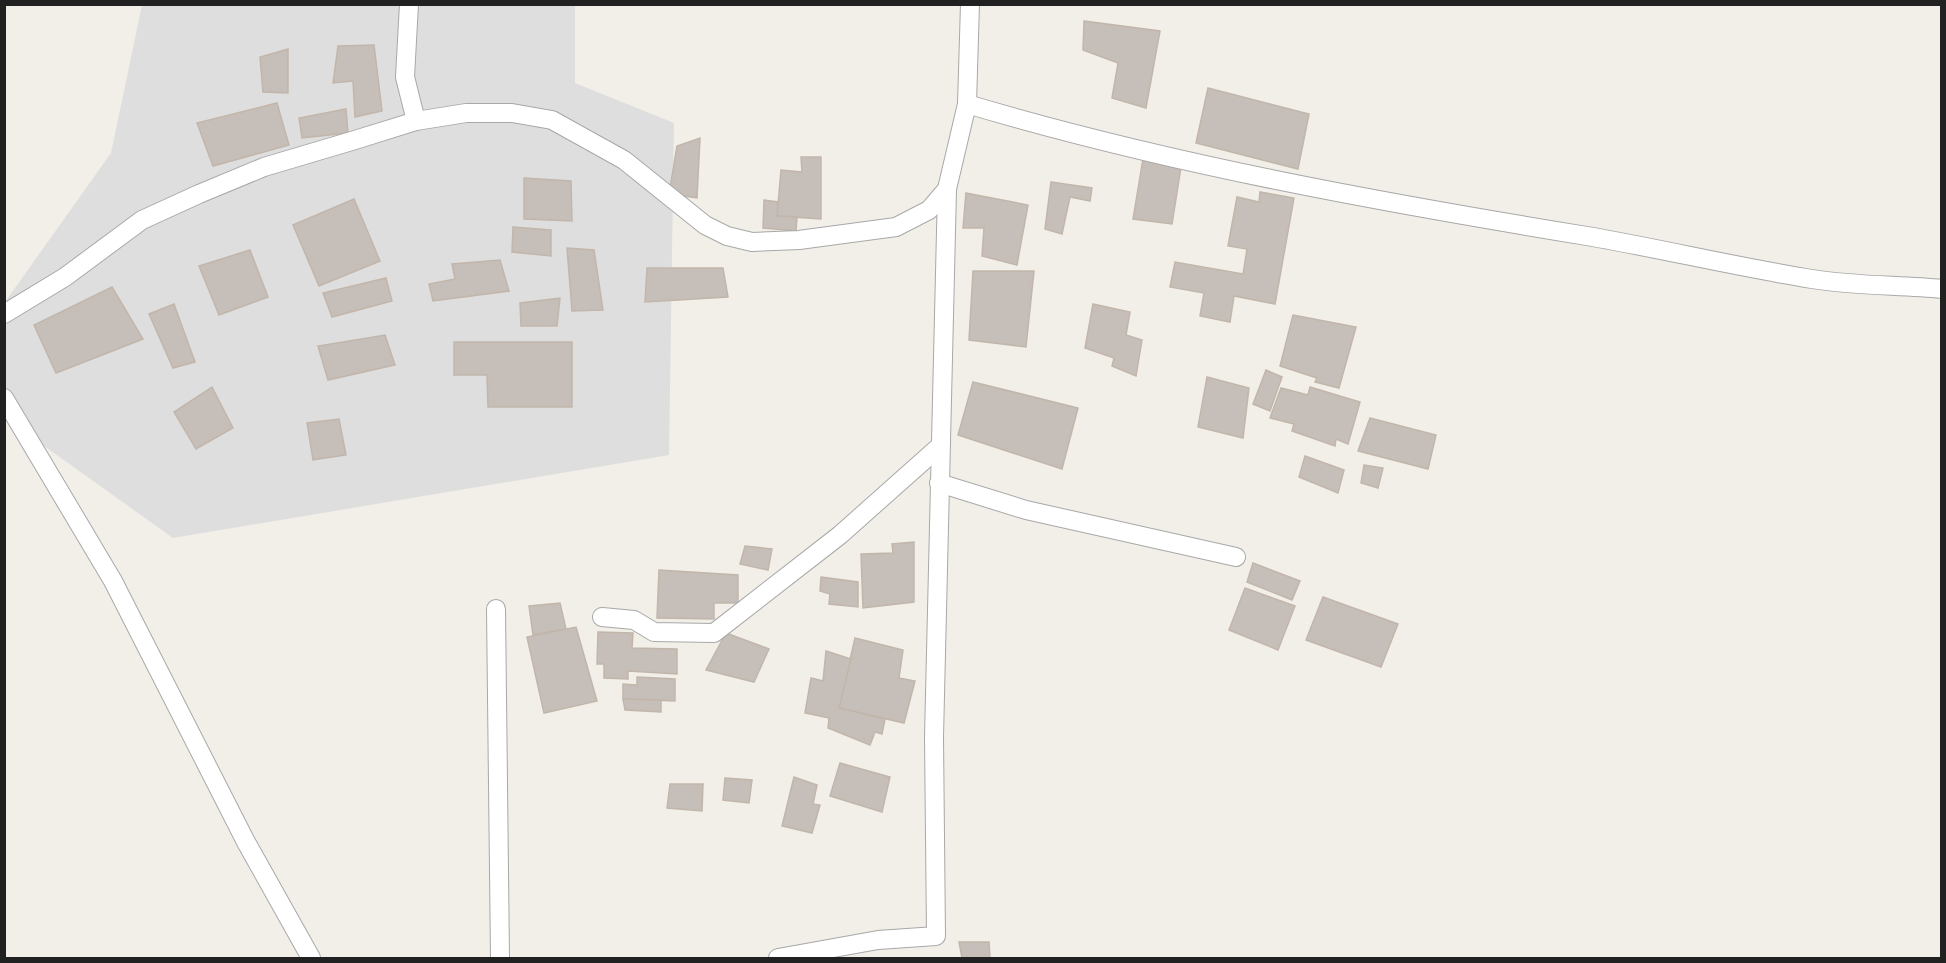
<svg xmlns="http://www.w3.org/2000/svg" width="1946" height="963" viewBox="0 0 1946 963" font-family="'Nunito Sans',sans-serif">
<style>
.residential{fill:#dfdede}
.building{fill:#c6beb8;stroke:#c2b6ab;stroke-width:1.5}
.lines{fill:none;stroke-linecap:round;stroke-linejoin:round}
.service-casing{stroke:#a8a8a8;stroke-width:20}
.service{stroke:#fff;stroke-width:18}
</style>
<rect width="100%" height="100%" fill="#f1efe8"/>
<!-- residential -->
<polygon class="residential" points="142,5 575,5 575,83 674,123 669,455 173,538 5,418 5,302 111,153"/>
<!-- building -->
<g class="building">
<polygon points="1084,21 1160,31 1146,108 1112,98 1118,63 1083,50"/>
<polygon points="374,45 382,111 355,117 353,81 333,83 338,46"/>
<polygon points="288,49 288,93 263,92 260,57"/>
<polygon points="1208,88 1309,114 1298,169 1196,143"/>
<polygon points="277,103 289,145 213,166 197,123"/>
<polygon points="346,109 348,133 302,138 299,118"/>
<polygon points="700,138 697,198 669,194 677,146"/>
<polygon points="801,157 821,157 821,219 777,216 781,170 802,172"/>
<polygon points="1143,159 1181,167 1172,224 1133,219"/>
<polygon points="524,178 571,181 572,221 524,219"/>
<polygon points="1051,182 1092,188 1090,201 1070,197 1062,234 1045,229"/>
<polygon points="1260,192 1294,198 1275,304 1234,296 1230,322 1200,316 1204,293 1170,287 1175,262 1243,274 1247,249 1228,246 1237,197 1259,202"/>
<polygon points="966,193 1028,205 1017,265 982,256 984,228 963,228"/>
<polygon points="354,199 380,261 319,286 293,225"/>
<polygon points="764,200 778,202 777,216 797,217 796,231 763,228"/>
<polygon points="513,227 551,230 551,256 512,252"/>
<polygon points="567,248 594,250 603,310 572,311"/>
<polygon points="250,250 268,297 219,315 199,266"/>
<polygon points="500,260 509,291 433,301 429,284 455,279 452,264"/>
<polygon points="647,268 723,268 728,297 645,302"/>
<polygon points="973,271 1034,271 1026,347 969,340"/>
<polygon points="386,278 392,301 332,317 323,293"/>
<polygon points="112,287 143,339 56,373 34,325"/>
<polygon points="560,298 557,326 521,326 520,303"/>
<polygon points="174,304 195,362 173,368 149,314"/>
<polygon points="1093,304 1130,312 1126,335 1142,340 1136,376 1112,366 1114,358 1085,348"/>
<polygon points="1293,315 1356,327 1339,388 1315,382 1317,378 1280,366"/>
<polygon points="385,335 395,365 328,380 318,346"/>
<polygon points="454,342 572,342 572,407 488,407 487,375 454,375"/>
<polygon points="1266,370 1282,377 1270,411 1253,404"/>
<polygon points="1207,377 1249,388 1243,438 1198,427"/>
<polygon points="973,382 1078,408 1062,469 958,435"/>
<polygon points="212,387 233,428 196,449 174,412"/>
<polygon points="1310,387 1360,402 1348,444 1336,439 1335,446 1292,431 1294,424 1270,418 1281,388 1308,395"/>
<polygon points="1370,418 1436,435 1428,469 1358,451"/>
<polygon points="339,419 346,455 313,460 307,423"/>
<polygon points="1305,456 1344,470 1338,493 1299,477"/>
<polygon points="1364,465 1383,468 1378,488 1361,483"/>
<polygon points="914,542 914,602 863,608 861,554 893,553 892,544"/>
<polygon points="745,546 772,549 768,570 740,564"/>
<polygon points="1253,563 1300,581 1292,600 1247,582"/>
<polygon points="659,570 738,575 738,603 714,603 714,619 657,618"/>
<polygon points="821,577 858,582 858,607 829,604 830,594 820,591"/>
<polygon points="1245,588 1295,606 1278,650 1229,630"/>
<polygon points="1323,597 1398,624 1381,667 1306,640"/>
<polygon points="560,603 566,629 533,635 529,606"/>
<polygon points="576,627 597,701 544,713 527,637"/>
<polygon points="598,632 633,633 632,648 677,649 677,674 628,671 628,679 604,678 604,664 597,664"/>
<polygon points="726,633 769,649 754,682 706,670"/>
<polygon points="855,638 903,650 899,678 915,681 904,723 839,708"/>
<polygon points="826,651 851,659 839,708 885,719 882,734 875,732 870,745 828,728 829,718 805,713 811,678 823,681"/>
<polygon points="637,677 675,679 675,701 623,699 623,684 637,685"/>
<polygon points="623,699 661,700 661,712 625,710"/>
<polygon points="840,763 890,777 882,812 830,796"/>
<polygon points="794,777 817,785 813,804 820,805 812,833 782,826"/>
<polygon points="725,778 752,780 749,803 723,800"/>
<polygon points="670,784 703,784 702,811 667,808"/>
<polygon points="959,942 989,942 990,958 962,958"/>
</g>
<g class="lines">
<!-- service casing -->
<g class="service-casing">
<g id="service">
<polyline points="409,4 405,77 416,121"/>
<path d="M970,4l-3,100c202,60 412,98 620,132 75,13 150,31 225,43 42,7 87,6 130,10"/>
<polyline points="4,314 65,277 142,220 199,194 264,167 355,140 416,121 466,113 512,113 552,120 624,160 705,225 727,236 752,242 799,240 896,227 929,210 947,189 967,104"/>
<polyline points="4,398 113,581 246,842 311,958"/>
<polyline points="939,483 1026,510 1236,557"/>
<polyline points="496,609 500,958"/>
<polyline points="602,617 634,620 654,632 714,633 840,535 940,446"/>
<polyline points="778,958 878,940 936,936 934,737 947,189"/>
</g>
</g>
<!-- service -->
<use href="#service" class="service"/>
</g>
<!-- border -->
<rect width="1946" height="963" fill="none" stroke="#212121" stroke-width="12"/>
</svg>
